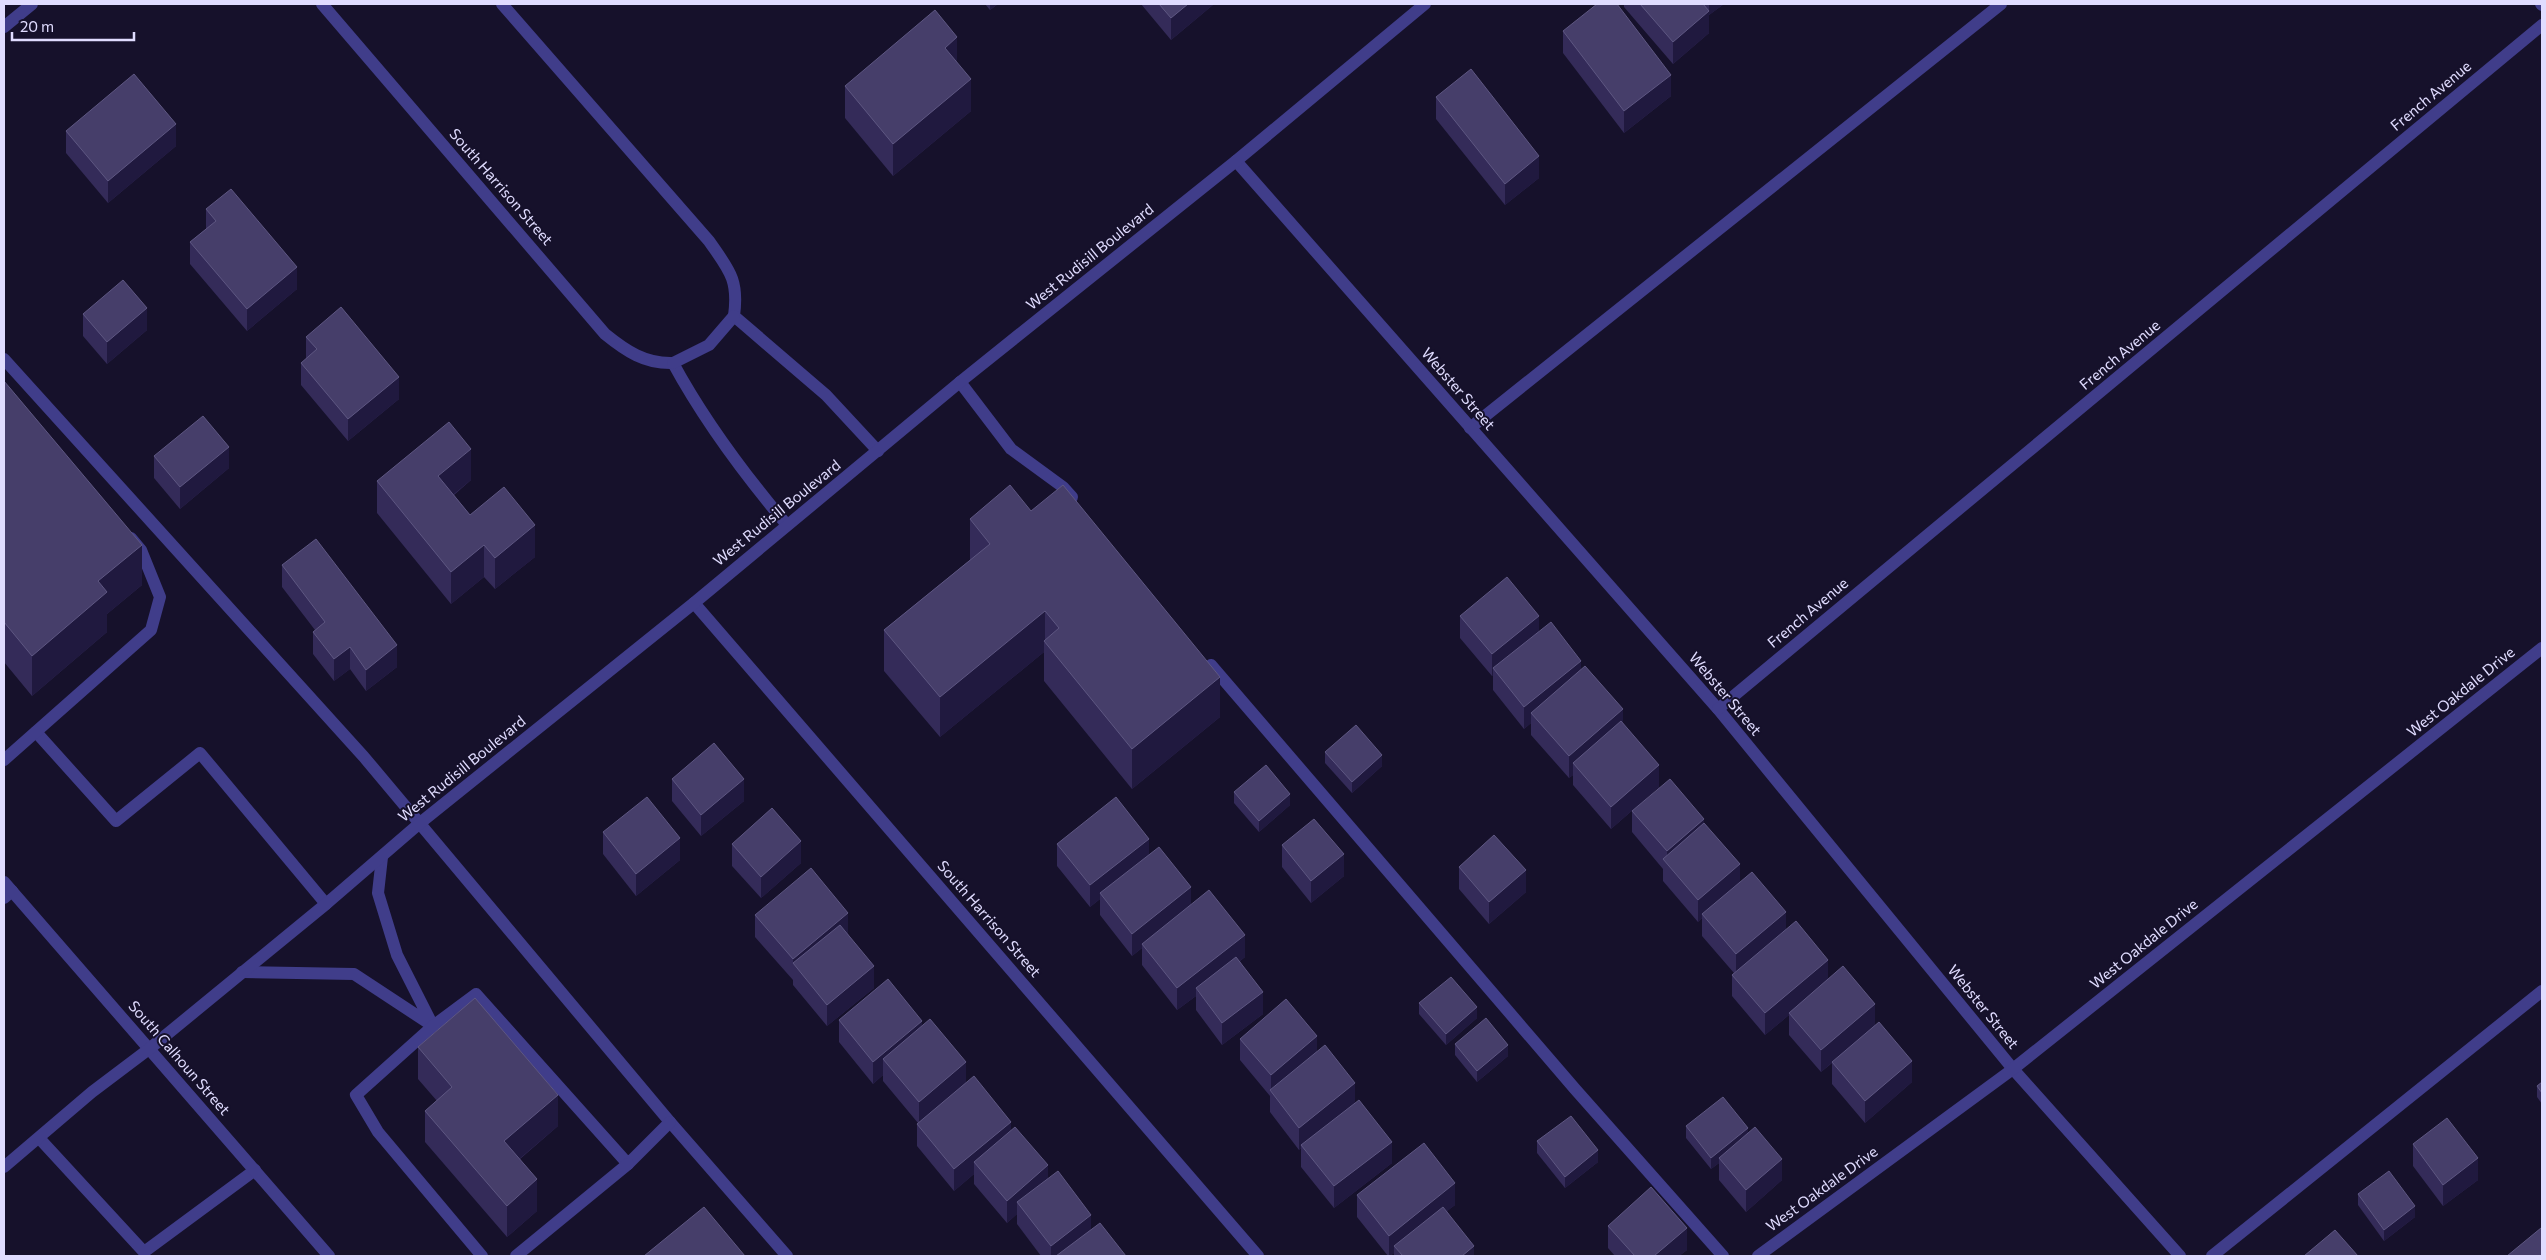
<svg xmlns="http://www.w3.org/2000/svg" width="2546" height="1260" viewBox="0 0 2546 1260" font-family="Commissioner,sans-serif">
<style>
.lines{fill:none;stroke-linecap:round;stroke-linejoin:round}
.service{stroke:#403d8a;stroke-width:12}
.minor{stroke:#403d8a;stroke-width:12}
.tertiary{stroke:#403d8a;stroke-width:12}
.wall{fill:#342b59}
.shaded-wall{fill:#20193f}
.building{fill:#463e6a;stroke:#5e5782}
.labels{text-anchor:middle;stroke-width:4;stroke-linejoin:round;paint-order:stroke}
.street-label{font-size:15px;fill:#e0dcff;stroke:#16112b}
</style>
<rect width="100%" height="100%" fill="#16112b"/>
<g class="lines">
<!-- service -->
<g class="service">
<polyline points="4,359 364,757 670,1122 787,1256"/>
<polyline points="960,382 1011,449 1063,487 1072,497"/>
<polyline points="1470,428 2001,4"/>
<polyline points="1211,665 1575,1089 1723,1256"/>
<polyline points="36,732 116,821 200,753 326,904"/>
<polyline points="4,760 151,630 160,597 141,550 131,538"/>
<polyline points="4,898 12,891"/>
<polyline points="242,972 354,974 433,1026 397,955 378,893 382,857"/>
<polyline points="39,1138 144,1252 255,1170"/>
<polyline points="482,1256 378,1132 356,1095 433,1026 476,994 628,1164 670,1122"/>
<polyline points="516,1256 628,1164"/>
<polyline points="2212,1256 2542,991"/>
</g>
<!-- minor -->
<g class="minor">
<path d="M322,4l283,330c21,17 40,30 68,29 32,59 71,111 114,162"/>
<path d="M502,4l207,237c20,29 30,38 25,75l92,79 52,56"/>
<polyline points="2541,4 2542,5"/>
<polyline points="4,27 32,4"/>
<polyline points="1236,161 1718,709 2013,1069 2180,1256"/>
<polyline points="673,363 709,345 734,316"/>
<polyline points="694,603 1258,1256"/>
<polyline points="1718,709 2542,25"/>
<polyline points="1758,1256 2013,1069 2542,648"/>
</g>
<!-- tertiary -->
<g class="tertiary">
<polyline points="4,882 329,1256"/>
<polyline points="4,1167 92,1092 149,1049 326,904 420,823 694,603 960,382 1236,161 1425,4"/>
</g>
</g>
<!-- wall -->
<g class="wall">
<polygon points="985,4 998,4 990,10"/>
<polygon points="1141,4 1214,4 1171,40"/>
<polygon points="1624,4 1724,4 1709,15 1709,33 1673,64 1624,7"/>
<polygon points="1563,31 1671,96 1624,133 1563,53"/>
<polygon points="957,63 971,111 893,176 845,118 845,86"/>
<polygon points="1436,97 1539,178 1505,205 1436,119"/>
<polygon points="66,131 176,146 108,203 66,153"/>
<polygon points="206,209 297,289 247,331 190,264 190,242 206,229"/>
<polygon points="83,314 147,330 107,364 83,336"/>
<polygon points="306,337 399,399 348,441 301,385 301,363 306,359"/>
<polygon points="4,381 142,585 107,614 107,632 32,696 4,662"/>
<polygon points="154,456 229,468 180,509 154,478"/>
<polygon points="471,480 454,495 470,515 535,557 495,589 484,577 451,604 377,513 377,481"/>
<polygon points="1031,511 1220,717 1132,789 1044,681 1044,652 940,737 884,671 884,630 970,560 970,519"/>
<polygon points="282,565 397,667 366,691 350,669 334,681 313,654 313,632 315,630 282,587"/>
<polygon points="1460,616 1539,632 1581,669 1623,723 1659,787 1611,829 1573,785 1573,775 1569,778 1531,735 1531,723 1524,729 1493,690 1493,675 1492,676 1460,638"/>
<polygon points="1325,752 1382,766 1352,793 1325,763"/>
<polygon points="672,779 744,801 701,836 672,801"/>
<polygon points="1234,792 1290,805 1259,832 1234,803"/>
<polygon points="1632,811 1704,823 1740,882 1786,930 1828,979 1875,1025 1912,1082 1865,1123 1832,1084 1832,1063 1821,1072 1789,1035 1789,1015 1765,1035 1732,996 1732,975 1734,973 1702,936 1702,918 1698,922 1663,881 1663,869 1632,832"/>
<polygon points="603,832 680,860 636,896 603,854"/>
<polygon points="732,844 801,863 761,898 732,866"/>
<polygon points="1057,844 1149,854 1191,905 1245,957 1240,961 1263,1014 1222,1045 1196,1010 1196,996 1177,1010 1142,965 1142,948 1132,956 1100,915 1100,899 1090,907 1057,866"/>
<polygon points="1282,845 1344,876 1311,903 1282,867"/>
<polygon points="1459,867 1526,892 1489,924 1459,889"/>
<polygon points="755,915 848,934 874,988 827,1026 793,985 793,980 755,937"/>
<polygon points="1419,1003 1477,1018 1446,1045 1419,1014"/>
<polygon points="839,1020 966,1083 1011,1130 1048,1179 1091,1230 1126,1256 1041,1256 1017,1224 1017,1214 1007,1223 974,1184 974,1174 954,1191 917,1146 917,1124 918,1123 883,1081 883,1075 873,1084 839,1042"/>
<polygon points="1240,1039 1317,1052 1355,1103 1392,1163 1334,1208 1301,1167 1301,1148 1299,1150 1270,1112 1270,1096 1240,1060"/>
<polygon points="1455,1044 1508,1056 1477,1082 1455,1055"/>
<polygon points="418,1047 558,1126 520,1159 537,1211 507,1237 425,1142 425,1111 437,1101 418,1079"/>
<polygon points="2542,1082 2542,1104 2537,1097 2537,1086"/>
<polygon points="1686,1126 1748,1133 1782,1180 1746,1212 1719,1180 1719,1163 1711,1169 1686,1138"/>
<polygon points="1537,1141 1598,1162 1565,1188 1537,1153"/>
<polygon points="2413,1144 2478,1180 2443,1206 2413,1166"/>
<polygon points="2358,1194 2415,1217 2384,1241 2358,1205"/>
<polygon points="1357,1195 1455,1205 1447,1211 1474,1256 1394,1256 1394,1253 1390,1256 1388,1256 1357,1217"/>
<polygon points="1608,1226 1687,1250 1679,1256 1615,1256 1608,1248"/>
</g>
<!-- shaded-wall -->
<g class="shaded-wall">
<polygon points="990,4 998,4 990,10"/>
<polygon points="1188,4 1214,4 1171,40 1171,18"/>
<polygon points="1709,4 1724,4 1709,15"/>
<polygon points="1709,11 1709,33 1673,64 1673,42"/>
<polygon points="957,37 957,69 945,48"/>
<polygon points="1671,75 1671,96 1624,133 1624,111"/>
<polygon points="971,79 971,111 893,176 893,144"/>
<polygon points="176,124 176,146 108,203 108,181"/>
<polygon points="1539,156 1539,178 1505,205 1505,184"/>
<polygon points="5,243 5,265 4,267 4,245"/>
<polygon points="297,267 297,289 247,331 247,309"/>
<polygon points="147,308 147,330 107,364 107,342"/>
<polygon points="399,377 399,399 348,441 348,419"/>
<polygon points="229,447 229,468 180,509 180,487"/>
<polygon points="471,449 471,480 438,507 438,476"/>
<polygon points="535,525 535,557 495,589 495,558"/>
<polygon points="142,545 142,585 107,614 107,632 32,696 32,656 98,581"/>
<polygon points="484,545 484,577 451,604 451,572"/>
<polygon points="1045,611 1045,643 1044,641 1044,652 940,737 940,697"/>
<polygon points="1539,616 1539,638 1493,668 1493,675 1492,676 1492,654"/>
<polygon points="397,645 397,667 366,691 366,670"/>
<polygon points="350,647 350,669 334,681 334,659"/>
<polygon points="1581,661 1581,683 1531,713 1531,723 1524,729 1524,707"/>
<polygon points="1220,677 1220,717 1132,789 1132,749"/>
<polygon points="1623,709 1623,731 1573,763 1573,775 1569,778 1569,756"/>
<polygon points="1382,755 1382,766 1352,793 1352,782"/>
<polygon points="1659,765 1659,787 1611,829 1611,807"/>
<polygon points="744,779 744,801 701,836 701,815"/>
<polygon points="1290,794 1290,805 1259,832 1259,821"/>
<polygon points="1704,819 1704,841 1667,863 1667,851"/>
<polygon points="680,838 680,860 636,896 636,874"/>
<polygon points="1149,839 1149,860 1100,893 1100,899 1090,907 1090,885"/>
<polygon points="801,841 801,863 761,898 761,877"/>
<polygon points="1344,854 1344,876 1311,903 1311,881"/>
<polygon points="1740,864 1740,886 1702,914 1702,918 1698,922 1698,900"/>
<polygon points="1526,870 1526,892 1489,924 1489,902"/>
<polygon points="1191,887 1191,909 1142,944 1142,948 1132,956 1132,934"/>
<polygon points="1786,912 1786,934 1736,976 1736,954"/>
<polygon points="848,913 848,934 793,964 793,959"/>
<polygon points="1245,935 1245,957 1199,993 1196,988 1196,996 1177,1010 1177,988"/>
<polygon points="1828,960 1828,982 1789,1013 1789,1015 1765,1035 1765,1013"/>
<polygon points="874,966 874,988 827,1026 827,1005"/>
<polygon points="1263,992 1263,1014 1222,1045 1222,1023"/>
<polygon points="1875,1004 1875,1026 1821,1072 1821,1050"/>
<polygon points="1477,1007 1477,1018 1446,1045 1446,1034"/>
<polygon points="922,1021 922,1043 883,1059 883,1075 873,1084 873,1062"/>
<polygon points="1317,1036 1317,1058 1271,1092 1271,1075"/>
<polygon points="1508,1045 1508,1056 1477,1082 1477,1071"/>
<polygon points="1912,1061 1912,1082 1865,1123 1865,1101"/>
<polygon points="966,1062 966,1084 919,1124 919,1102"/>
<polygon points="1355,1083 1355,1105 1301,1145 1301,1148 1299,1150 1299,1128"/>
<polygon points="558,1095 558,1126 504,1172 504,1141"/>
<polygon points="1011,1122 1011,1143 974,1162 974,1174 954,1191 954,1169"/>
<polygon points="1748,1128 1748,1140 1719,1158 1719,1163 1711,1169 1711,1158"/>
<polygon points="1392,1142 1392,1163 1334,1208 1334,1186"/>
<polygon points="1598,1150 1598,1162 1565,1188 1565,1177"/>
<polygon points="2478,1158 2478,1180 2443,1206 2443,1185"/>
<polygon points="1782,1159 1782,1180 1746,1212 1746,1190"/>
<polygon points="1048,1165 1048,1187 1017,1202 1017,1214 1007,1223 1007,1201"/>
<polygon points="537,1179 537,1211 507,1237 507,1206"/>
<polygon points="1455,1183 1455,1205 1398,1250 1394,1246 1394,1253 1390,1256 1389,1256 1389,1236"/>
<polygon points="2415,1206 2415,1217 2384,1241 2384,1230"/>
<polygon points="1091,1215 1091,1237 1066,1256 1051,1256 1051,1246"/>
<polygon points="1687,1228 1687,1250 1679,1256 1654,1256"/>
<polygon points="1474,1246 1474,1256 1462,1256"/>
</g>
<!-- building -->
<g class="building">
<polygon points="1159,4 1188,4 1171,18"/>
<polygon points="1597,4 1617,4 1671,75 1624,111 1563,31"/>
<polygon points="1640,4 1703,4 1709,11 1673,42"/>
<polygon points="935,10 957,37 945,48 971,79 893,144 845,86"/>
<polygon points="1471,69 1539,156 1505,184 1436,97"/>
<polygon points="134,74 176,124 108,181 66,131"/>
<polygon points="231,189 297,267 247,309 190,242 216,221 206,209"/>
<polygon points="123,280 147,308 107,342 83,314"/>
<polygon points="341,307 399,377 348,419 301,363 317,349 306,337"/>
<polygon points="4,381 142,545 98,581 107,592 32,656 4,622"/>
<polygon points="203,416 229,447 180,487 154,456"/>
<polygon points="449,422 471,449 438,476 470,515 504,487 535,525 495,558 484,545 451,572 377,481"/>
<polygon points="1010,485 1031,511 1063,485 1220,677 1132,749 1044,641 1059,628 1045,611 940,697 884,630 990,544 970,519"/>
<polygon points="316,539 397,645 366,670 350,647 334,659 313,632 325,622 282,565"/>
<polygon points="1507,577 1539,616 1492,654 1460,616"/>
<polygon points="1551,622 1581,661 1524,707 1493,668"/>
<polygon points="1585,666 1623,709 1569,756 1531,713"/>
<polygon points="1621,721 1659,765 1611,807 1573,763"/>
<polygon points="1356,725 1382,755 1352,782 1325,752"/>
<polygon points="714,743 744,779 701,815 672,779"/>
<polygon points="1266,765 1290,794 1259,821 1234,792"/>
<polygon points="1670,779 1704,819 1667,851 1632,811"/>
<polygon points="647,797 680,838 636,874 603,832"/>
<polygon points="1116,797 1149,839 1090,885 1057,844"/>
<polygon points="772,808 801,841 761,877 732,844"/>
<polygon points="1314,819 1344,854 1311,881 1282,845"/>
<polygon points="1704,823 1740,864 1698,900 1663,859"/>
<polygon points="1494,835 1526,870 1489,902 1459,867"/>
<polygon points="1159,847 1191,887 1132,934 1100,893"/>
<polygon points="811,868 848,913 793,959 755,915"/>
<polygon points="1752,872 1786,912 1736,954 1702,914"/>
<polygon points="1209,890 1245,935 1177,988 1142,944"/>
<polygon points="1796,921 1828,960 1765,1013 1732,975"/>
<polygon points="840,925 874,966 827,1005 793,963"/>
<polygon points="1236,957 1263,992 1222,1023 1196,988"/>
<polygon points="1843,966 1875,1004 1821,1050 1789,1013"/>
<polygon points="1451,977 1477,1007 1446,1034 1419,1003"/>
<polygon points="888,979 922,1021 873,1062 839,1020"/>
<polygon points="475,998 558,1095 504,1141 537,1179 507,1206 425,1111 452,1087 418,1047"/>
<polygon points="1286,999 1317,1036 1271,1075 1240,1039"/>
<polygon points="1486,1018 1508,1045 1477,1071 1455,1044"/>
<polygon points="930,1019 966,1062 919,1102 883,1059"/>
<polygon points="1879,1022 1912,1061 1865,1101 1832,1062"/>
<polygon points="1325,1045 1355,1083 1299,1128 1270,1090"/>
<polygon points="974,1076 1011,1122 954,1169 917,1124"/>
<polygon points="2542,1082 2542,1093 2537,1086"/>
<polygon points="1723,1097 1748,1128 1711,1158 1686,1126"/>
<polygon points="1359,1100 1392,1142 1334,1186 1301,1145"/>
<polygon points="1571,1116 1598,1150 1565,1177 1537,1141"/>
<polygon points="2447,1118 2478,1158 2443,1185 2413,1144"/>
<polygon points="1015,1127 1048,1165 1007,1201 974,1162"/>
<polygon points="1755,1127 1782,1159 1746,1190 1719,1158"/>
<polygon points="1424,1143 1455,1183 1389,1236 1357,1195"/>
<polygon points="1058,1171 1091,1215 1051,1246 1017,1202"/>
<polygon points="2389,1171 2415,1206 2384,1230 2358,1194"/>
<polygon points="1651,1187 1687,1228 1654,1256 1635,1256 1608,1226"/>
<polygon points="704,1207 745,1256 644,1256"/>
<polygon points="1443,1207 1474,1246 1462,1256 1403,1256 1394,1246"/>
<polygon points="1100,1223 1126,1256 1056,1256"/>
<polygon points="2541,1228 2542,1230 2542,1256 2507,1256"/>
<polygon points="2335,1230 2358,1256 2304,1256"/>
</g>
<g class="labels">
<!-- street labels -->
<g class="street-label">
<text transform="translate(2431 96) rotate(-40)" y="5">French Avenue</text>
<text transform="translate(501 187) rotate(49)" y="5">South Harrison Street</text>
<text transform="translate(1090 257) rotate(-39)" y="5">West Rudisill Boulevard</text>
<text transform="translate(2120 355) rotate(-40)" y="5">French Avenue</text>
<text transform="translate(1458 389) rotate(49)" y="5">Webster Street</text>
<text transform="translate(777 513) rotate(-39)" y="5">West Rudisill Boulevard</text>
<text transform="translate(1808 613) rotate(-40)" y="5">French Avenue</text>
<text transform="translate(2461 692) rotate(-39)" y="5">West Oakdale Drive</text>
<text transform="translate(1725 694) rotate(50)" y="5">Webster Street</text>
<text transform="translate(462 769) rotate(-39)" y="5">West Rudisill Boulevard</text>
<text transform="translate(989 919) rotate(49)" y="5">South Harrison Street</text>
<text transform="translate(2144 944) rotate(-39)" y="5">West Oakdale Drive</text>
<text transform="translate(1983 1007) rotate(51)" y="5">Webster Street</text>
<text transform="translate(179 1058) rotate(49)" y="5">South Calhoun Street</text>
<text transform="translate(1822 1189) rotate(-36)" y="5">West Oakdale Drive</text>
</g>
</g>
<!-- border -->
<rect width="2546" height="1260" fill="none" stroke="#e0dcff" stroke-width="10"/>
<!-- scale -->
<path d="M12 32v8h122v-8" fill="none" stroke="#e0dcff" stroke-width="2.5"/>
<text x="20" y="32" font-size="15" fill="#e0dcff" stroke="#16112b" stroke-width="4" paint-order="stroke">20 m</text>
</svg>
